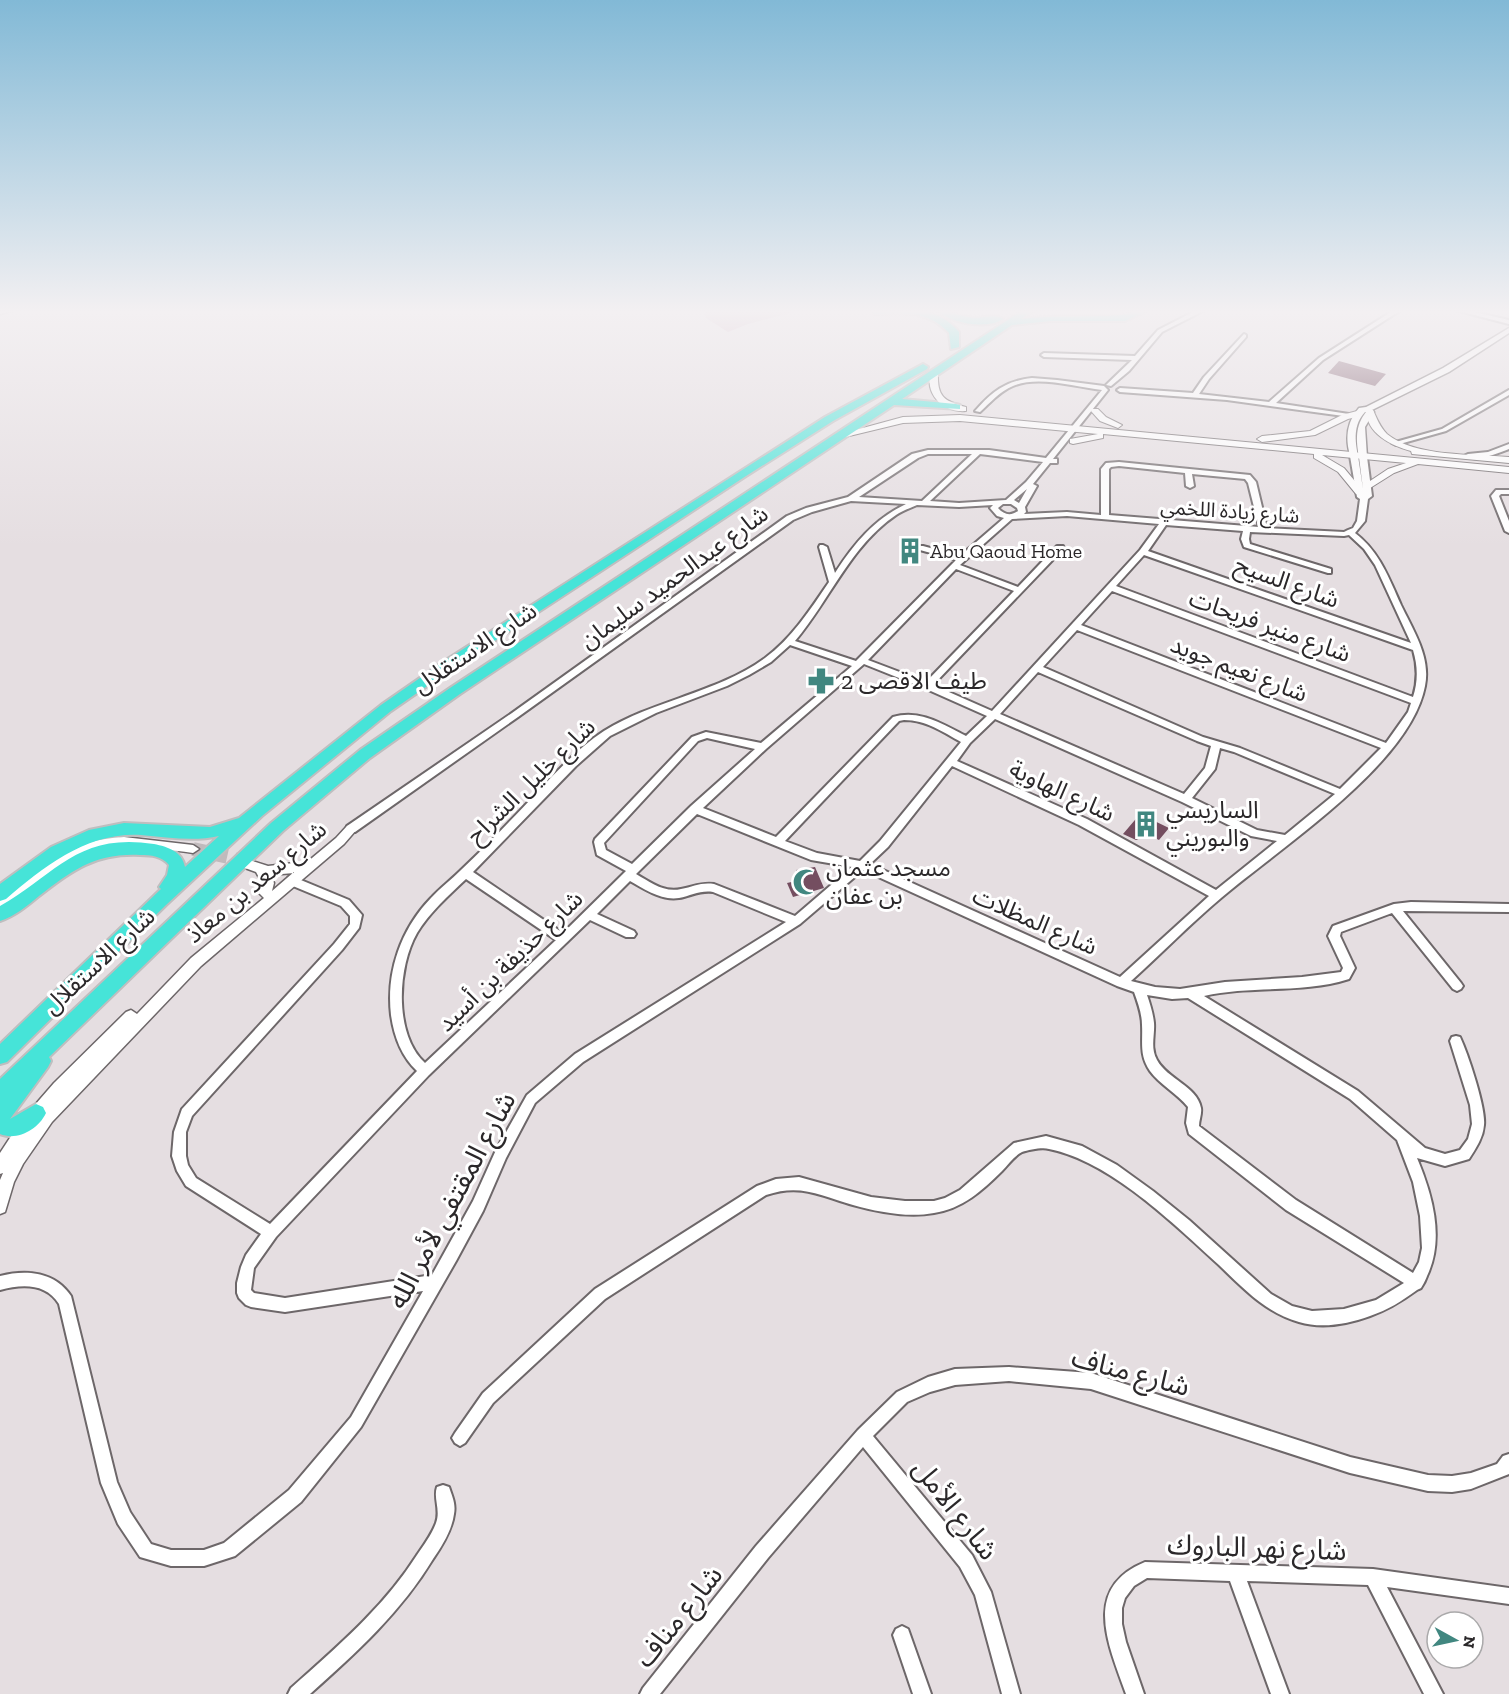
<svg xmlns="http://www.w3.org/2000/svg" width="1509" height="1694" viewBox="0 0 1509 1694" font-family="'Zilla Slab','Noto Sans Arabic',serif">
<style>
.green{fill:#cba6b7}
.building{fill:#744e60}
.lines{fill:none;stroke-linecap:round;stroke-linejoin:round}
.tertiary-tunnel{stroke:#c0babc;stroke-width:14;stroke-dasharray:14 7;stroke-linecap:butt}
.minor-casing{stroke:#6d6769;stroke-width:4}
.tertiary-casing{stroke:#6d6769;stroke-width:3}
.secondary-casing{stroke:#6d6769;stroke-width:2}
.trunk-casing{stroke:#bfbebf;stroke-width:4}
.minor{fill:#fff;fill-rule:evenodd}
.tertiary{fill:#fff;fill-rule:evenodd}
.secondary{fill:#fff;fill-rule:evenodd}
.trunk{fill:#46e4d8;fill-rule:evenodd}
.labels{text-anchor:middle;stroke-width:6;stroke-linejoin:round;paint-order:stroke}
.far-street-label{font-size:20px;fill:#2b282a;stroke:#fff}
.far-poi-label{font-size:20px;fill:#2b282a;stroke:#fff;text-anchor:start}
.street-label{font-size:24px;fill:#2b282a;stroke:#fff}
.poi-label{font-size:24px;fill:#2b282a;stroke:#fff;text-anchor:start}
.near-street-label{font-size:28px;fill:#2b282a;stroke:#fff}
</style>
<rect width="100%" height="100%" fill="#e5dee1"/>
<!-- green -->
<polygon class="green" points="704,310 802,310 748,324 728,332 706,318"/>
<!-- building -->
<g class="building">
<polygon points="1339,361 1386,374 1375,386 1328,373"/>
<polygon points="1140,814 1169,828 1159,840 1148,835 1136,840 1123,834"/>
<polygon points="815,867 824,888 793,897 787,883 796,881 796,870"/>
</g>
<g class="lines">
<!-- tertiary-tunnel -->
<polyline class="tertiary-tunnel" points="193,849 229,857 248,865"/>
<!-- minor casing -->
<g class="minor-casing">
<g id="minor">
<polygon points="1197,310 1205,310 1162,332 1129,371 1111,386 1106,385 1132,360 1044,357 1041,355 1044,353 1135,356 1158,330"/>
<polygon points="1394,310 1401,310 1323,360 1276,403 1349,414 1352,416 1351,417 1227,400 1120,392 1117,390 1120,388 1193,393 1204,377 1244,334 1246,335 1246,337 1209,379 1199,394 1269,402 1319,358"/>
<polygon points="1455,310 1466,310 1509,320 1509,324"/>
<path d="M1032,378l25,2 47,6 4,4 -55,69h4v4h-7l-17,21 4,2 -12,21 1,5 -2,2 43,-2 34,3v-46l5,-6 13,-1 131,13 6,7 11,46 77,4 4,-2 5,-2 4,-7 3,-22 -3,-2 -7,-41 4,-2 4,2 5,33 -4,-32 4,-2 4,2 5,39 -4,3 -3,22 -10,12c24,18 34,45 46,72 12,25 30,52 24,81 -15,78 -143,160 -204,212 -31,26 -60,56 -90,83l24,6 25,2 45,-7 77,-5 39,-5 2,-4 -15,-32 5,-10 61,-22 17,-2 98,2v8l-106,-1 58,72 2,3 -2,3 -4,2 -4,-2 -61,-76 -51,19 -1,4 15,32 -6,11c-46,15 -98,6 -145,17l154,95 67,57 20,6 15,-4 8,-11 4,-15 -2,-19 -20,-64 2,-4 4,-1 4,1c8,17 26,71 24,88 -1,13 -8,23 -15,34l-24,7 -28,-8c15,36 28,80 10,118 -1,3 -4,9 -6,12 -1,1 -3,1 -4,2 -15,11 -29,20 -47,26 -22,8 -48,13 -71,6 -33,-9 -56,-34 -80,-57 -45,-41 -109,-104 -170,-116 -7,-2 -20,1 -27,3 -8,4 -14,13 -20,19 -19,19 -40,38 -68,42 -26,5 -56,-1 -81,-8 -32,-9 -52,-22 -87,-10l-161,104 -112,104 -28,40 -5,3 -5,-3 -3,-5 3,-5 28,-40 112,-104 162,-103 19,-7 23,-2 72,20 34,4h29l11,-3 15,-8 54,-47 32,-7 36,10 35,19 36,26 36,29 82,74 21,12 20,5 32,-2 32,-9 28,-17 -118,-73 -97,-76 -3,-11 2,-16c-11,-14 -28,-22 -38,-36 -11,-16 -7,-29 -8,-46 0,-11 -4,-22 -8,-33l-17,-6 -254,-116 -63,54 -217,138 -48,41 -29,55 -23,53 -27,50 -95,166 -60,75 -66,54 -31,10h-33l-31,-9 -22,-33 -17,-41 -42,-179c-13,-21 -37,-20 -59,-14v-14c27,-7 55,-4 71,20l46,186 13,30 21,32 20,6h33l20,-7 65,-53 62,-73 72,-126 -138,21 -34,-5 -5,-2 -7,-7 -2,-5v-10l4,-16 5,-12 15,-21 -75,-48 -9,-15 -5,-15 2,-24 8,-23 152,-165 16,-20v-8l-9,-10 -53,-22 -1,-3 1,-3h8l53,22 13,15 -3,13 -17,22 -150,166 -6,16v24l2,9 8,13 74,46 147,-153c-16,-15 -23,-35 -26,-56 -5,-43 10,-86 40,-117 9,-10 20,-18 30,-28 16,-15 32,-31 48,-48 29,-29 61,-69 95,-91 50,-31 113,-38 161,-73 27,-20 45,-48 64,-76l-10,-35 1,-2h3l4,2 8,26c18,-28 39,-54 71,-69l-55,-3 -39,11 -19,8 -275,197 -163,115h-8l-1,-3 1,-3 165,-113 275,-197 19,-8 42,-11 64,-43 16,-4h61l57,8 56,-68c-26,-3 -64,-15 -89,-4 -13,5 -23,17 -33,26l-5,-1c17,-19 30,-30 57,-33zM928,454h44l-50,47 -63,-4 59,-39zM980,454l63,8 -17,20 -20,18 -47,3 -29,-2zM1119,466l66,7 1,13 4,2 4,-2 -2,-12 53,5 3,4 11,44 -150,-12v-46l2,-2zM1027,489l-8,14 -5,-3zM1003,504h8l6,4 1,3c-7,5 -14,4 -20,-3zM917,505l42,2 34,-2 -3,3 7,8 7,2 -44,38 -37,-10h-3v4l36,10 -100,101 -61,-20c35,-41 55,-95 101,-126 6,-4 14,-7 21,-10zM1067,516l92,8 -19,26 -148,161 -59,-26 131,-137 -1,-2h-6l-39,41 -58,-22 52,-46zM1166,525l77,6 -2,8 3,8 84,26h3v-4l-81,-25 -1,-5 1,-7 94,4 5,-1 15,14 11,16 36,78 -263,-92zM1144,555l269,95c5,17 5,31 0,47l-297,-111zM956,569l58,22 -88,91 -58,-22zM1112,591l299,112 -3,9 -22,31 -305,-118zM1077,630l304,118 -41,41 -100,-41 -37,-11 -160,-70zM790,645l62,21 -91,77 -55,-11 -14,5 -97,102 -1,3 3,13 29,16 -63,62 -90,-61 103,-106 34,-30 46,-23 71,-27 22,-11 22,-13zM864,664l60,24 63,28 -21,20c-24,-12 -46,-27 -73,-19l-117,120 -73,-29 63,-59zM1038,672l159,69 14,5 -6,22 -21,26 -184,-80zM995,719l187,83 69,34 26,5 -61,49 -129,-71 -130,-58 13,-18zM904,720c22,0 39,12 57,22l-81,99 -20,20 -43,-8 -32,-12 114,-120zM707,738l48,11 -64,57 -59,58 -26,-14 -2,-7 94,-102zM1220,748l14,4 101,42 -50,41 -28,-5 -65,-32 23,-29zM952,766l127,59 130,71 -89,81 -250,-113 18,-17zM697,814l114,46 41,7 -57,49 -81,-32c-13,-2 -21,3 -33,5 -17,4 -31,-7 -45,-15zM466,879l90,61 -131,123c-31,-28 -28,-95 -8,-130 13,-21 31,-37 49,-54zM630,881c14,8 32,20 49,17 12,-2 21,-8 34,-6l73,30 -211,132 -48,41 -31,55 -23,51 -41,74 -147,23 -31,-5 -3,-3 3,-22 22,-31 153,-162 161,-155 36,17h8l2,-3 -2,-3 -37,-17zM1147,995l25,4 16,-1 162,101 47,41 16,42 7,34 2,32 -3,14 -6,11 -117,-73 -97,-74c0,-6 3,-12 2,-18 -4,-22 -34,-29 -44,-48 -7,-12 -2,-25 -3,-37 -1,-10 -4,-19 -7,-28z"/>
<polygon points="1509,390 1509,395 1446,431 1396,445 1392,443 1442,429"/>
<path d="M1509,444v5c-13,5 -32,13 -45,7l4,-2 20,-2z"/>
<polygon points="1496,490 1509,490 1509,494 1501,494 1499,496 1509,521 1509,533 1505,531 1491,496"/>
<polygon points="1009,1367 1091,1373 1350,1457 1428,1475 1452,1476 1471,1473 1497,1464 1503,1456 1509,1454 1509,1474 1471,1489 1452,1492 1428,1491 1350,1473 1091,1389 1009,1381 955,1385 930,1392 907,1402 873,1436 972,1555 991,1592 1020,1694 1002,1694 975,1595 960,1567 863,1447 768,1558 660,1694 640,1694 643,1688 756,1546 858,1430 897,1392 928,1377 955,1369"/>
<path d="M443,1485l6,2c3,9 7,17 5,27 -2,16 -12,32 -21,45 -32,53 -77,94 -123,135h-22l3,-6c46,-41 93,-81 126,-133 7,-10 15,-21 19,-32 5,-13 -3,-25 1,-36z"/>
<path d="M1145,1562l228,7 136,19v16l-122,-17 56,107h-19l-56,-109 -121,-4 42,113h-18l-41,-113 -83,-3 -13,8 -9,12 -3,10v16l4,18 18,52h-18c-17,-48 -45,-106 19,-132z"/>
<polygon points="902,1626 908,1629 931,1694 913,1694 893,1635 896,1629"/>
</g>
</g>
<!-- tertiary casing -->
<g class="tertiary-casing">
<g id="tertiary">
<polygon points="0,310 16,310 0,314"/>
<path d="M1509,328v5l-60,39 -77,38 2,2 -9,15 2,30 -4,2 -4,-2c-3,-17 -4,-31 7,-45h-1c-12,13 -10,28 -7,44l-7,2c-6,-18 -5,-35 8,-50l7,-1 77,-39z"/>
<path d="M351,825l6,4 -13,15 -143,122 -149,156 -29,42 -9,18 -9,30 -5,2v-34l3,-7 -3,1v-21l21,-32 33,-38 72,-71 5,-2 6,4 54,-56 73,-60 -5,-5 3,-10 -6,-11 -11,-4 -2,-3 2,-3 4,-2 19,6 26,-3 6,5 36,-30 11,-12zM294,873v-1l-22,19 2,-8 -4,-8z"/>
<path d="M124,837l69,8 6,4 -6,4c-23,-3 -46,-7 -69,-7 -49,1 -84,34 -120,63l-4,2v-12c39,-32 71,-60 124,-62z"/>
</g>
</g>
<!-- secondary casing -->
<g class="secondary-casing">
<g id="secondary">
<path d="M931,371l7,2c-1,24 6,28 28,34v4c-23,2 -42,-17 -35,-40z"/>
<polygon points="1092,409 1098,409 1106,417 1122,425 1118,428 1100,421 1091,411"/>
<path d="M1367,410h6c4,9 7,17 14,24 28,23 87,20 122,23v6l-97,-9 -1,-3c-19,-5 -46,-18 -44,-41z"/>
<polygon points="1357,411 1360,412 1360,416 1348,419 1315,435 1262,442 1257,439 1262,436 1310,431 1342,415"/>
<polygon points="960,415 1509,467 1509,473 1418,464 1394,473 1367,490 1364,489 1364,485 1388,469 1406,463 1322,455 1344,468 1364,492 1359,495 1356,494 1338,472 1314,458 1314,454 1103,434 1103,438 1073,444 1070,443 1070,439 1098,434 960,421 903,423 841,438 837,435 903,417"/>
</g>
</g>
<!-- trunk casing -->
<g class="trunk-casing">
<g id="trunk">
<path d="M871,310c32,0 65,-6 88,22v15l-8,2 -2,-16c-20,-22 -47,-21 -74,-19z"/>
<path d="M936,310c14,0 24,7 38,8 9,0 21,-4 29,1 -17,11 -53,4 -67,-9z"/>
<path d="M1023,310h11l-13,9c34,-4 67,-1 100,-4 10,-1 17,-5 28,-5l-24,11h-74l-39,4 -110,74 54,5 4,1v4l-66,-4 -434,289 -90,64 -87,73 -234,226 2,4 -3,6 -38,52 26,-15 7,3 3,6c-8,17 -29,28 -46,21v-55l271,-256 89,-73 90,-62z"/>
<path d="M923,364l5,3 -1,2 -94,52 -87,55 -293,192 -62,43 -129,105 -96,89 -159,157 -7,2v-20l161,-155 -2,-2 8,-12 2,-10c-7,-9 -18,-10 -29,-10 -45,-2 -67,15 -101,41 -12,10 -24,20 -39,25v-15c56,-32 78,-74 154,-62 14,3 28,7 31,23l34,-31c-26,6 -52,1 -78,-1 -54,-3 -96,31 -135,64l-6,2v-17l51,-37 38,-17 35,-7 86,4 29,-9 142,-113 62,-43 382,-245z"/>
</g>
</g>
<!-- minor -->
<use href="#minor" class="minor"/>
<!-- tertiary -->
<use href="#tertiary" class="tertiary"/>
<!-- secondary -->
<use href="#secondary" class="secondary"/>
<!-- trunk -->
<use href="#trunk" class="trunk"/>
</g>
<!-- sky -->
<linearGradient id="sky" x2="0" y2="1"><stop stop-color="#82b9d6"/><stop offset="0.57" stop-color="#f3f0f2"/><stop offset="1" stop-color="#f3f0f2" stop-opacity="0"/></linearGradient>
<rect width="1509" height="547" fill="url(#sky)"/>
<!-- icons -->
<defs>
<g id="building-bare" transform="scale(2.07)"><path d="M-4-6H4V6H1V3H-1V6H-4ZM-2.5-4.3h1.7v1.8h-1.7ZM.8-4.3h1.7v1.8H.8ZM-2.5-1h1.7V.8h-1.7ZM.8-1h1.7V.8H.8Z" fill="#418780" stroke="#fff" stroke-width="2.5" paint-order="stroke"/></g>
<g id="pharmacy-bare" transform="scale(2.07)"><path d="M-2-6h4v4h4v4h-4v4h-4v-4h-4v-4h4Z" fill="#418780" stroke="#fff" stroke-width="2.5" paint-order="stroke"/></g>
<g id="mosque-bare" transform="scale(2.07)"><path d="M3.5-4.9A6 6 0 1 0 3.5 4.9A5 5 0 1 1 3.5-4.9Z" fill="#418780" stroke="#fff" stroke-width="2.5" paint-order="stroke"/></g>
</defs>
<g fill-rule="evenodd">
<use href="#building-bare" x="910" y="551"/>
<use href="#pharmacy-bare" x="821" y="681"/>
<use href="#building-bare" x="1146" y="824"/>
<use href="#mosque-bare" x="806" y="882"/>
</g>
<g class="labels">
<!-- far-street labels -->
<g class="far-street-label">
<text transform="translate(1230 511) rotate(4)" y="7">شارع زيادة اللخمي</text>
</g>
<!-- far-poi labels -->
<g class="far-poi-label">
<text x="930" y="558">Abu Qaoud Home</text>
</g>
<!-- street labels -->
<g class="street-label">
<text transform="translate(674 577) rotate(-36)" y="8">شارع عبدالحميد سليمان</text>
<text transform="translate(1287 582) rotate(20)" y="8">شارع السيح</text>
<text transform="translate(1270 626) rotate(20)" y="8">شارع منير فريحات</text>
<text transform="translate(475 648) rotate(-34)" y="8">شارع الاستقلال</text>
<text transform="translate(1239 669) rotate(21)" y="8">شارع نعيم جويد</text>
<text transform="translate(531 781) rotate(-44)" y="8">شارع خليل الشراح</text>
<text transform="translate(1062 791) rotate(25)" y="8">شارع الهاوية</text>
<text transform="translate(256 882) rotate(-40)" y="8">شارع سعد بن معاذ</text>
<text transform="translate(1035 921) rotate(24)" y="8">شارع المظلات</text>
<text transform="translate(99 961) rotate(-43)" y="8">شارع الاستقلال</text>
<text transform="translate(510 961) rotate(-44)" y="8">شارع حذيفة بن أسيد</text>
</g>
<!-- poi labels -->
<g class="poi-label">
<text x="841" y="689">طيف الاقصى 2</text>
<text x="1166" y="818">الساريسي<tspan x="1166" dy="28">والبوريني</tspan></text>
<text x="826" y="876">مسجد عثمان<tspan x="826" dy="28">بن عفان</tspan></text>
</g>
<!-- near-street labels -->
<g class="near-street-label">
<text transform="translate(451 1200) rotate(-62)" y="10">شارع المقتفي لأمر الله</text>
<text transform="translate(1131 1371) rotate(15)" y="10">شارع مناف</text>
<text transform="translate(956 1509) rotate(52)" y="10">شارع الأمل</text>
<text transform="translate(1257 1547) rotate(2)" y="10">شارع نهر الباروك</text>
<text transform="translate(678 1616) rotate(-51)" y="10">شارع مناف</text>
</g>
</g>
<!-- north arrow -->
<g transform="translate(1455 1640) rotate(98)"><circle r="28" fill="#ffffff" stroke="#aaa9aa" stroke-width="1.5"/>
<path d="M0-4.5L10 22L0 15L-10 22Z" fill="#418780"/>
<text y="-9" font-size="16" font-weight="bold" text-anchor="middle" fill="#2b282a">N</text>
</g>
</svg>
